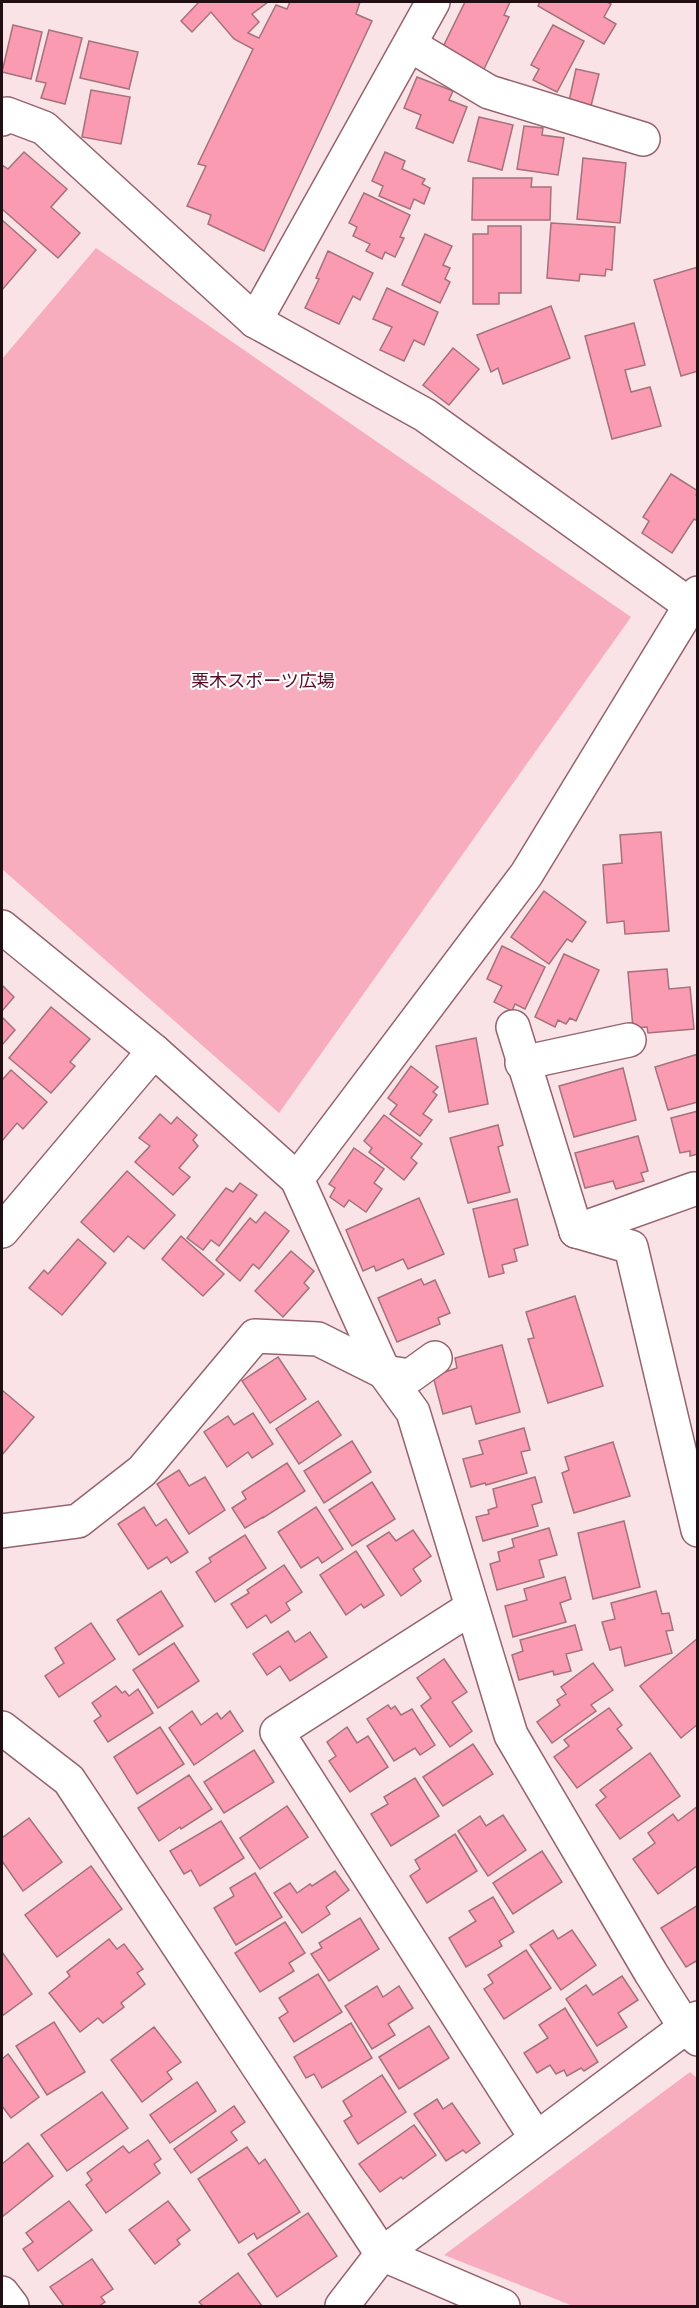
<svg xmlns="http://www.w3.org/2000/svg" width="699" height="2308" viewBox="0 0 699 2308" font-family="'Archivo Narrow','Noto Sans JP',sans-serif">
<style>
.park{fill:#f7adbd}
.building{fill:#fb9bb1;stroke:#a4717c;stroke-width:1.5}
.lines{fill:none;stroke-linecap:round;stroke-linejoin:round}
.minor-casing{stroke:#95636e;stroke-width:36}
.minor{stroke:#fff;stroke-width:33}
.labels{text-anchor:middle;stroke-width:4.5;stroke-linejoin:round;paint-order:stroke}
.park-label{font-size:18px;fill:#570e28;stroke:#fff}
</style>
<rect width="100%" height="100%" fill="#fae3e7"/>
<!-- park -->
<g class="park">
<polygon points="96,248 631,617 279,1113 2,869 2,359"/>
<polygon points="690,2072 698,2079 697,2306 573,2306 444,2255"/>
</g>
<!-- building -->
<g class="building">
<polygon points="199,2 268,2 252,14 259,22 248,33 259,38 276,5 287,9 290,2 360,2 356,14 372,21 264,251 208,224 211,215 187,206 206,166 198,164 253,49 234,39 211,12 192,32 181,21"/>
<polygon points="465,2 510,2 504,15 509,17 483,71 441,51"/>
<polygon points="540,2 607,2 611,4 604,17 616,24 604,44 538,6"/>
<polygon points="13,25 42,32 31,79 2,72"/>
<polygon points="553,25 584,41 557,92 533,80 539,69 531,65"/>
<polygon points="49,30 82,38 65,104 41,98 46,83 36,81"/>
<polygon points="89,41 138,52 129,89 80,78"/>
<polygon points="576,69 599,74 591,106 569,101"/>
<polygon points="417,77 453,91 449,100 467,107 453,143 416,128 421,115 404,108"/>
<polygon points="91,90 130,97 121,144 82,137"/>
<polygon points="479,117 513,125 502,170 468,161"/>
<polygon points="524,126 543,128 542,135 564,138 558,175 517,169"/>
<polygon points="24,152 67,189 51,207 80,233 58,258 2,209 2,165 8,169"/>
<polygon points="385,152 405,161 402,169 425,179 422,184 430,188 424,204 414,199 410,209 379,196 383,186 372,181"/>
<polygon points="583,158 626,163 620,223 577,219"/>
<polygon points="473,178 532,178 531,187 551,187 550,220 472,220"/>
<polygon points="364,193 410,215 400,237 404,238 395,257 385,252 382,259 366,251 370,244 353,236 357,227 349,223"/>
<polygon points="2,220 36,250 2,290"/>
<polygon points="551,223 615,227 612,270 606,269 605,276 580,274 579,281 547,278"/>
<polygon points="488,226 521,226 521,293 499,293 499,304 473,304 473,234 488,234"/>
<polygon points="425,234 452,246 443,265 450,268 445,279 450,282 440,303 402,285"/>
<polygon points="328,251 373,273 360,300 353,296 339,324 305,308 319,279 316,278"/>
<polygon points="698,267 698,371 681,376 654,280"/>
<polygon points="387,288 438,312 424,345 414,340 404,361 380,350 392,327 373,319"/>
<polygon points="551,306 570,358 503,384 498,368 491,372 477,335"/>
<polygon points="634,323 645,365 625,370 631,392 650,387 661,426 612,439 585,336"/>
<polygon points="453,348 479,369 449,405 423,385"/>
<polygon points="671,474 698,491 696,495 698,496 698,521 694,519 672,553 642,533 649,521 643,517"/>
<polygon points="661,832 669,931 625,934 624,921 607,923 603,865 622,863 620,835"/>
<polygon points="544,891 586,922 572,942 567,939 549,964 511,937"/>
<polygon points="502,946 545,967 525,1009 515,1004 512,1011 494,1002 502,986 487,979"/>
<polygon points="564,954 599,970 576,1021 570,1018 566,1024 558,1020 555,1027 535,1017"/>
<polygon points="667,969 669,989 690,987 694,1029 648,1033 647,1027 633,1028 628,972"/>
<polygon points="2,985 14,997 2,1011"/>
<polygon points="51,1007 90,1039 70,1062 75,1066 51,1093 9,1058"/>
<polygon points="2,1017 15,1030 2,1045"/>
<polygon points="476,1038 488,1104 449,1112 436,1046"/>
<polygon points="698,1054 698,1102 668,1110 655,1067"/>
<polygon points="411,1066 438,1087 433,1092 437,1095 423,1114 432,1120 420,1136 390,1114 397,1105 388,1098"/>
<polygon points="623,1068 636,1120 574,1137 559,1086"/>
<polygon points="11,1070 47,1102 23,1129 17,1123 2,1141 2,1080"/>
<polygon points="698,1111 698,1154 690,1156 690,1151 680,1153 671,1118"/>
<polygon points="160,1114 171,1124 177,1117 197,1135 193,1140 198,1146 179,1168 190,1177 173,1195 135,1162 150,1146 139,1138"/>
<polygon points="384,1115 422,1144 411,1158 417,1163 404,1180 369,1152 372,1148 364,1141"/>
<polygon points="498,1125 503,1145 498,1147 510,1192 468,1203 450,1138"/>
<polygon points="638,1136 648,1171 641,1173 644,1181 616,1189 613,1181 585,1188 575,1153"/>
<polygon points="354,1148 384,1169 374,1183 382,1189 366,1212 349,1200 344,1207 330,1197 335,1188 329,1184"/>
<polygon points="127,1171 175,1215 144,1249 128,1236 114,1252 81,1222"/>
<polygon points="240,1183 257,1195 219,1246 211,1240 203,1250 187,1238 226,1188 233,1192"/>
<polygon points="419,1198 444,1254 408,1269 403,1259 376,1271 374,1266 363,1271 346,1230"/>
<polygon points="517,1199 528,1245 514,1249 517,1261 502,1265 504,1273 489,1277 473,1209"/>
<polygon points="265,1212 289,1231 259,1269 253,1264 240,1281 216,1260 250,1218 256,1223"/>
<polygon points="181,1236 224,1274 203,1296 162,1259"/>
<polygon points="78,1239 106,1263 62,1315 29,1288 44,1270 48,1274"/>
<polygon points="291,1251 314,1271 304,1283 309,1288 283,1317 255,1291"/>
<polygon points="421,1279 424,1285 435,1280 450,1313 438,1318 440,1324 397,1342 378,1298"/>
<polygon points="575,1296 603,1386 548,1403 528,1339 534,1338 526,1312"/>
<polygon points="502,1345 520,1412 476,1424 471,1406 443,1414 433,1376 457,1368 455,1358"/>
<polygon points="278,1357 306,1399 270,1423 242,1381"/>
<polygon points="2,1390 34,1417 2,1455"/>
<polygon points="318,1401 341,1435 299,1464 276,1429"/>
<polygon points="253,1413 273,1444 252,1458 248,1452 227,1467 204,1432 228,1416 234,1425"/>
<polygon points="524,1428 530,1450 521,1452 527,1473 486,1485 485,1483 471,1487 463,1459 483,1454 479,1441"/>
<polygon points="352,1441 371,1472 324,1503 304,1471"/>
<polygon points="613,1442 630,1496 574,1513 562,1473 569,1470 565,1457"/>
<polygon points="287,1463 305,1491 263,1518 263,1517 245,1528 232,1508 246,1499 242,1492"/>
<polygon points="179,1470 189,1486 205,1477 225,1510 189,1534 157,1484"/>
<polygon points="535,1477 542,1502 532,1505 538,1526 483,1541 476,1517 489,1514 488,1510 497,1507 493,1489"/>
<polygon points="372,1482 395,1519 352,1546 329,1510"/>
<polygon points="144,1507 156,1526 166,1519 188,1552 171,1563 167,1557 148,1569 118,1524"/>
<polygon points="316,1507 343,1549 322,1563 318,1557 301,1568 278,1532"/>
<polygon points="624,1521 640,1587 593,1599 578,1533"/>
<polygon points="549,1528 557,1555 539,1560 544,1577 497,1590 490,1564 500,1561 498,1552 514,1547 512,1539"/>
<polygon points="413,1530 431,1556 413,1569 421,1581 401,1596 367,1546 389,1532 396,1541"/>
<polygon points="245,1535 266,1568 215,1602 196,1572 211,1562 209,1558"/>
<polygon points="356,1551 384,1595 364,1608 361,1604 346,1615 320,1575"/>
<polygon points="284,1565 302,1592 286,1603 290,1610 271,1623 266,1615 247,1628 231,1604 249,1593 247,1590"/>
<polygon points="565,1577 571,1599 560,1603 566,1622 513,1637 505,1606 527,1600 524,1589"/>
<polygon points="161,1591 183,1626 139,1655 117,1620"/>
<polygon points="656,1591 662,1614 669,1613 673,1630 666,1631 672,1653 625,1666 621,1647 610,1650 602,1622 615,1619 611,1603"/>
<polygon points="91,1623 115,1659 59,1697 45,1676 64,1663 55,1648"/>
<polygon points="575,1625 582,1650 566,1654 571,1671 554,1675 553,1671 519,1680 512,1655 523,1651 520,1640"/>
<polygon points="288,1631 295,1642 310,1632 327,1657 290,1681 280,1666 267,1675 253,1654"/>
<polygon points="698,1638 698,1724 681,1738 640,1686"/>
<polygon points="174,1643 199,1681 158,1708 133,1670"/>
<polygon points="444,1659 467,1692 452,1702 472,1731 450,1747 421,1706 431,1698 417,1678"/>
<polygon points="593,1663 613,1690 591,1705 596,1711 552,1743 537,1722 560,1705 557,1700 566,1694 561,1687"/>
<polygon points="116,1686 122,1693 125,1691 129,1696 138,1689 153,1713 108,1742 94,1721 101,1716 92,1703"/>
<polygon points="388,1705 391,1709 395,1706 401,1715 412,1709 435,1745 420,1755 415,1748 394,1761 367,1719"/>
<polygon points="609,1708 622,1725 617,1729 632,1748 577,1788 554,1757 569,1746 564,1740"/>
<polygon points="192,1711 201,1725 217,1713 221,1719 230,1711 243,1731 194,1765 169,1728"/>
<polygon points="160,1727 184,1764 137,1794 114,1757"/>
<polygon points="347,1727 357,1743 368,1736 388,1767 350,1792 329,1761 336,1756 327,1742"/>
<polygon points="473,1744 493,1774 443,1806 423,1777"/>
<polygon points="254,1750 274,1782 224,1813 204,1782"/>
<polygon points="650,1753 680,1796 620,1839 596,1805 606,1797 600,1790"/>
<polygon points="189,1775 212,1809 181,1829 180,1827 159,1841 138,1808"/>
<polygon points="415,1778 439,1816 391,1846 371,1814 388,1804 384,1797"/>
<polygon points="287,1806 308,1837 260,1869 240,1838"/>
<polygon points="698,1806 698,1865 658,1894 633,1859 655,1843 648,1833 673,1814 678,1821"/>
<polygon points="503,1815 526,1850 488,1876 458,1831 480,1816 486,1826"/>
<polygon points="29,1818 62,1862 23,1891 2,1861 2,1838"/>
<polygon points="221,1821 244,1858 200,1886 191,1870 184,1874 170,1851"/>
<polygon points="455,1834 477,1871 427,1903 410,1876 420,1869 415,1860"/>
<polygon points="542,1851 562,1882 513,1914 493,1883"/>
<polygon points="91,1866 122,1909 57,1957 25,1915"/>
<polygon points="335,1871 349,1890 326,1907 330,1914 302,1933 274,1893 290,1883 297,1893 310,1884 312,1886"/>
<polygon points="255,1873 282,1917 236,1945 214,1908 234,1896 230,1888"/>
<polygon points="493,1897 514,1932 499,1941 502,1946 466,1967 449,1938 476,1921 469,1911"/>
<polygon points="698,1905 698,1960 686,1967 661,1928"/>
<polygon points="360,1918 379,1949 329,1981 311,1954 322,1948 319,1943"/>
<polygon points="285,1922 305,1953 289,1963 294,1971 260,1992 235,1953"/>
<polygon points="553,1930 558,1939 572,1930 596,1965 561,1990 530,1945"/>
<polygon points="109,1939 117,1949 124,1944 143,1969 137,1973 145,1984 121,2003 124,2007 103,2023 98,2018 80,2032 49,1993 70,1976 67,1972"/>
<polygon points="526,1950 551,1988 504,2019 484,1989 493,1983 488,1975"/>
<polygon points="2,1952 32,1994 2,2016"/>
<polygon points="318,1974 342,2012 294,2042 279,2018 288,2012 279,1998"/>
<polygon points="622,1976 638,2000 618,2013 627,2027 597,2046 566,1999 586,1985 593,1995"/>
<polygon points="377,1986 383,1997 399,1986 413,2008 388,2024 395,2035 372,2049 345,2006"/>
<polygon points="565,2008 598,2062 584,2071 581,2068 567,2076 564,2070 556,2074 550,2065 537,2073 524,2053 548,2038 539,2025"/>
<polygon points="54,2022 85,2072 47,2095 16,2046"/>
<polygon points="351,2023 372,2058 322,2088 314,2074 306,2078 294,2057"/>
<polygon points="429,2026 449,2058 399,2089 379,2057"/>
<polygon points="154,2027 181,2062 167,2072 172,2079 142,2102 111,2060"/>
<polygon points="8,2054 39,2097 11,2118 2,2106 2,2059"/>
<polygon points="382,2075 406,2112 358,2144 344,2121 352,2116 343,2101"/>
<polygon points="197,2082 216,2111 170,2143 150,2115"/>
<polygon points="102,2092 128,2128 67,2171 41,2135"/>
<polygon points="437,2099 443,2109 452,2103 480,2143 466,2153 463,2150 446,2161 414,2114"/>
<polygon points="234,2106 245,2122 231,2132 237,2140 191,2173 174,2149"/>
<polygon points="414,2125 436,2155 403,2179 401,2177 380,2192 359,2164"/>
<polygon points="148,2140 161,2159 154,2164 160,2173 106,2213 86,2185 92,2180 87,2173 123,2146 129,2153"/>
<polygon points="28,2143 53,2176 2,2217 2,2164"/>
<polygon points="247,2147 259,2164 265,2159 300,2212 257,2239 254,2233 239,2243 198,2179"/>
<polygon points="69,2201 92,2230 38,2271 23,2249 33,2242 26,2233"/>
<polygon points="168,2201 190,2230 177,2240 180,2244 155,2264 129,2230"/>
<polygon points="308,2213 337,2256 277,2297 248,2254"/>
<polygon points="92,2259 113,2289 101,2297 105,2302 99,2306 64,2306 50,2287"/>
<polygon points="238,2273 262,2306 203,2306 199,2302"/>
</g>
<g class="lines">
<!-- minor casing -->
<g class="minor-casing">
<g id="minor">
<polyline points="410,45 489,92 643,139"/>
<polyline points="2,119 7,114 44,128 255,321 425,415 690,605"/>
<polyline points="255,321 433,2"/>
<polyline points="2,927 154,1051 297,1179 384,1372 413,1412 511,1735 651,1973 685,2027 698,2039"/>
<polyline points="513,1027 576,1231"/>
<polyline points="522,1063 629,1040"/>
<polyline points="297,1179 526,875 698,593"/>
<polyline points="2,1231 154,1051"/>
<polyline points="576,1231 631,1247 698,1530"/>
<polyline points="576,1231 694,1189"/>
<polyline points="2,1531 78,1521 142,1471 255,1336 318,1339 384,1372 410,1376 435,1358"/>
<polyline points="471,1608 277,1732 536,2138"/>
<polyline points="2,1728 69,1780 382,2254 503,2306"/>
<polyline points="2,2293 12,2306"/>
<polyline points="342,2306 382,2254 698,2018"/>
</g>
</g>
<!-- minor -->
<use href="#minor" class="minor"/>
</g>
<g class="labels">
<!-- park labels -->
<g class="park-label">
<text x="263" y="687">栗木スポーツ広場</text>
</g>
</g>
<!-- border -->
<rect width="699" height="2308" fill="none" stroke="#220f13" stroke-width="6"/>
</svg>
